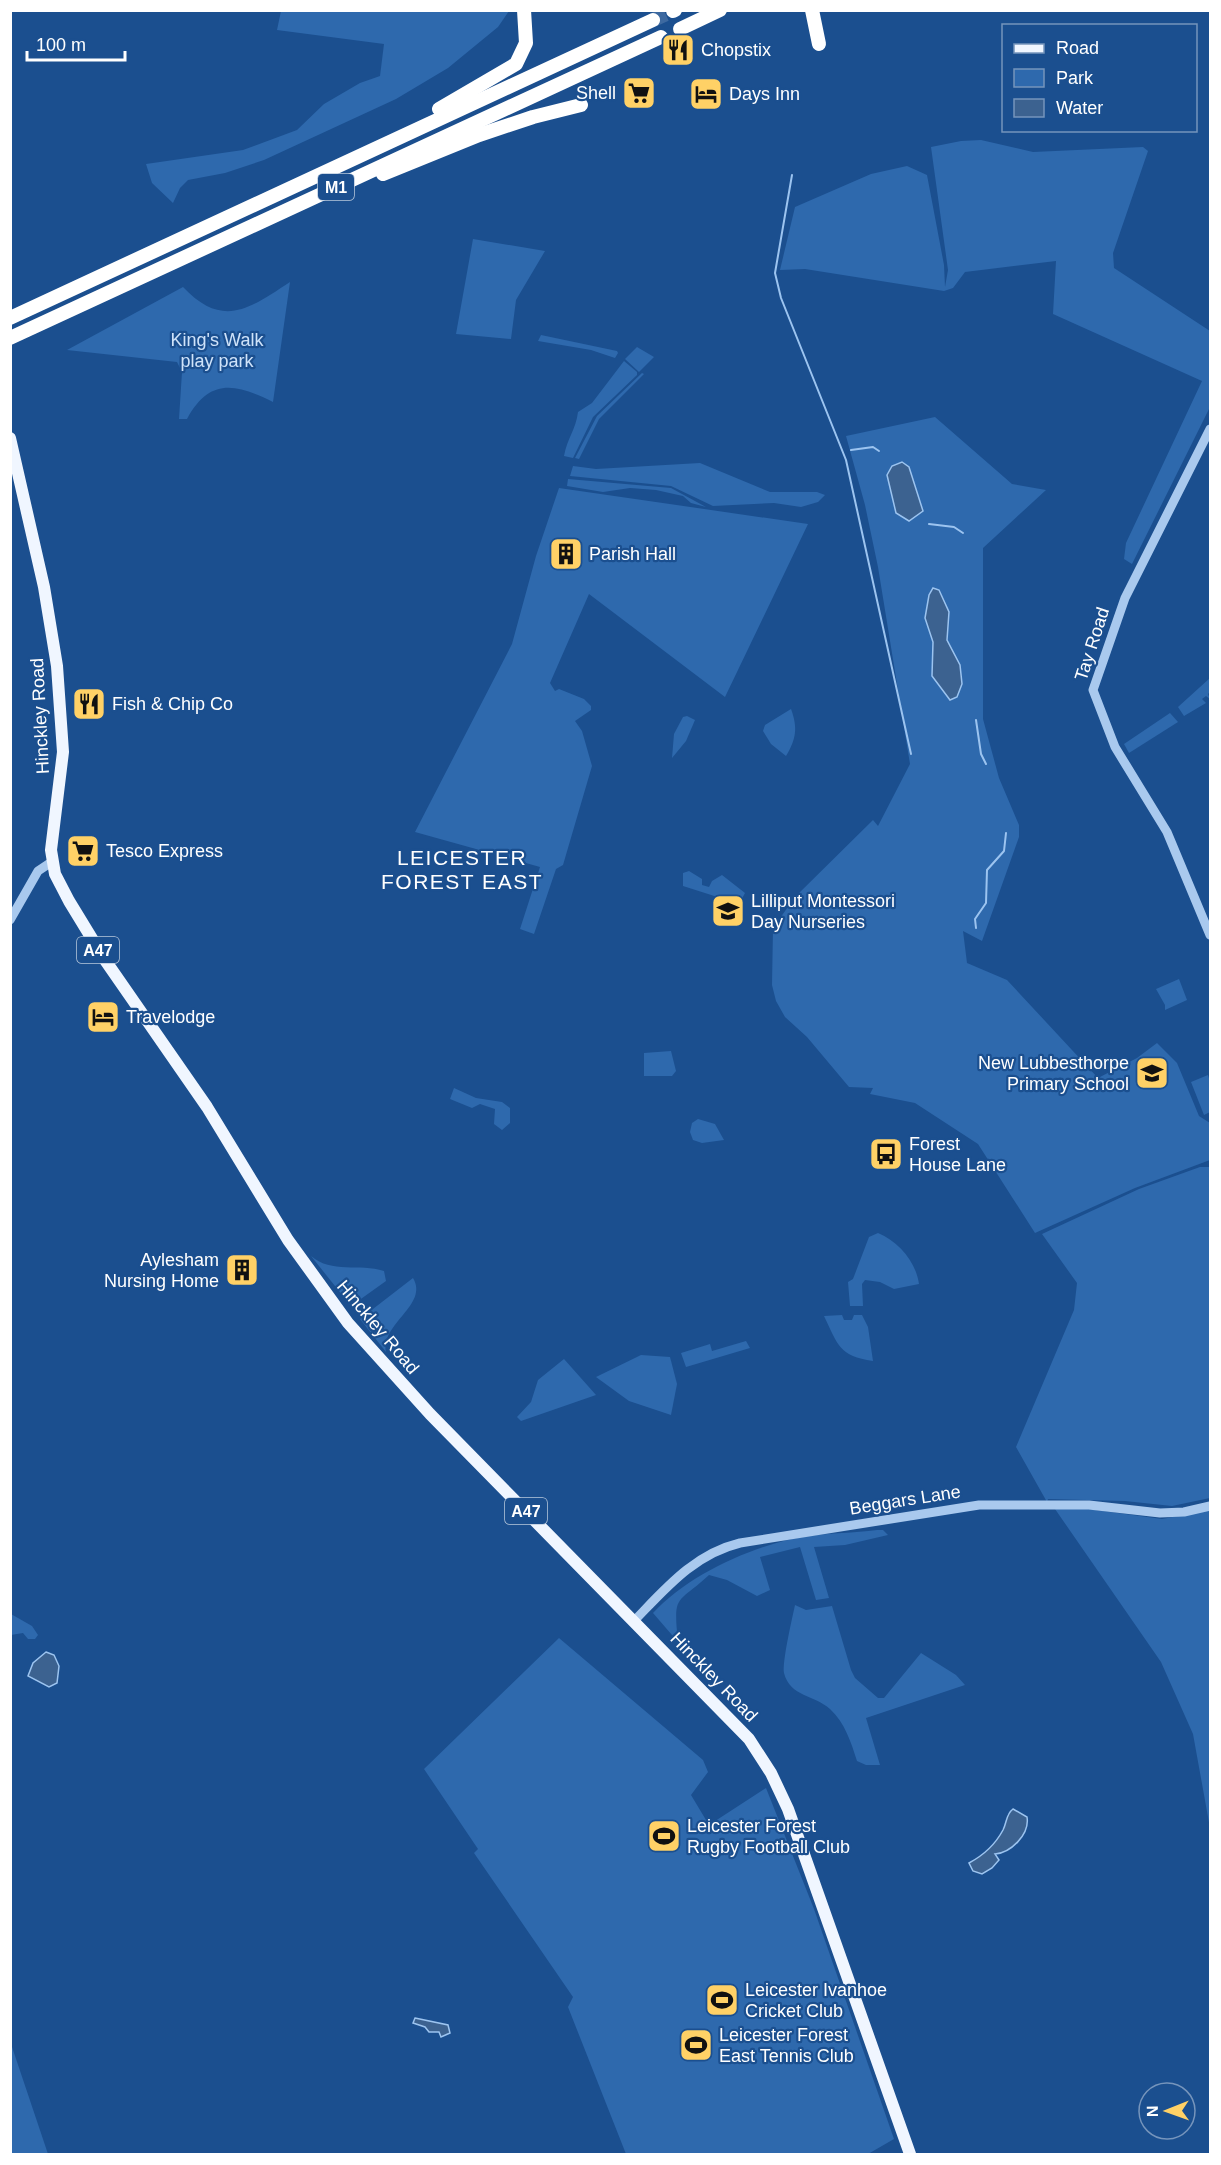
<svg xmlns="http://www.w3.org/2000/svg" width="1221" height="2165" viewBox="0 0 1221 2165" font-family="Helvetica,sans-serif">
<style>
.green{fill:#2e69ad}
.water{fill:#3c6290;stroke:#9cc4f0;stroke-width:1.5}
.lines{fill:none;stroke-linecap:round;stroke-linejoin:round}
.stream{stroke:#9cc4f0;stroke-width:2}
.highway-tunnel{stroke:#3d69a0;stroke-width:14;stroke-dasharray:14 7;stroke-linecap:butt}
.minor{stroke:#a9c9ee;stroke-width:9}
.major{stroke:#f0f6ff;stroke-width:12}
.highway{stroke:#fff;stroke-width:14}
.labels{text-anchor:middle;stroke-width:4.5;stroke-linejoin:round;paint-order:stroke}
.shield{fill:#1b4f8f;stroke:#bbcadd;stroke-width:1.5}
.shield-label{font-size:16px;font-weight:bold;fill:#fff}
.poi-label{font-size:18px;fill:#fff;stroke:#1b4f8f;text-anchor:start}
.park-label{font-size:18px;fill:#cfe3fa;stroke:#1b4f8f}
.street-label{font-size:18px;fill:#fff;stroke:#1b4f8f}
.quarter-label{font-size:21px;letter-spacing:1.5px;fill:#fff;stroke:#1b4f8f}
</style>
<rect width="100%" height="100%" fill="#1b4f8f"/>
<!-- green -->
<g class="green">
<polygon points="307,11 509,11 498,27 448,68 396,99 264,160 225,173 188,180 180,188 173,203 152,183 146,164 243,150 297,130 324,104 360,83 380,76 384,44 277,30 281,11"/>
<polygon points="981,140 1033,152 1143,147 1148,151 1113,253 1114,268 1210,331 1210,407 1132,564 1124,559 1126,543 1202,381 1053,314 1056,261 965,272 953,288 944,291 805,269 780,270 795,207 871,174 907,166 927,175 944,265 945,287 948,270 931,147 961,141"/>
<polygon points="473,239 545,251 516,300 511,339 456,334"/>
<path d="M290,282l-17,120c-37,-18 -63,-25 -86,17h-8l3,-47 -5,-10 -110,-12 116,-63c40,42 66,22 107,-5z"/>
<polygon points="541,335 617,351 618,353 615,358 591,350 538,341"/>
<polygon points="637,347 654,357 639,372 625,359"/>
<path d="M624,361l13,11v3l-44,42 -20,41 -9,-2c3,-17 12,-27 14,-44l14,-9z"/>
<polygon points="642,373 644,374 599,419 579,459 575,458 597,416"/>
<polygon points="935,417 1012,484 1046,490 983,548 983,719 999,778 1019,825 1019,837 982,941 963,931 967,963 1007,980 1098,1078 1137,1058 1157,1043 1177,1063 1199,1116 1210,1123 1210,1160 1135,1188 1035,1233 978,1144 915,1103 870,1094 873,1088 849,1087 807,1037 785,1017 776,1001 772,985 773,928 795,897 873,820 878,826 910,764 878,567 865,505 846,436"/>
<polygon points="700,463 770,492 817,492 825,495 818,502 801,507 774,503 713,506 671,486 570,476 573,466 596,469"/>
<polygon points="568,479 671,488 706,507 691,503 683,496 656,490 630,488 603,492 567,486"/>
<polygon points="559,488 808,524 725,697 589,594 550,683 555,691 559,689 584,699 591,706 591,710 575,721 582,731 592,766 563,865 556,869 534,934 520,929 540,867 415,832 512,644 536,556"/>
<polygon points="1210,678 1210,692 1208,694 1210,699 1206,696 1202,699 1206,703 1184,716 1178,707"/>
<path d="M791,709c7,19 5,30 -5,47l-15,-12 -8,-13 2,-6z"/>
<polygon points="1170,713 1178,722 1129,753 1124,744"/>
<polygon points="687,716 695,720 686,741 672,758 674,734 683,717"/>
<polygon points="689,871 702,879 702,885 709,887 712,881 722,875 745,893 738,906 730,901 683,886 683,873"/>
<polygon points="1179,979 1187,1000 1165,1010 1165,1005 1156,989"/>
<polygon points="671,1051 676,1071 672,1076 644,1076 644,1053"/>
<polygon points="1208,1075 1210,1082 1210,1112 1204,1115 1191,1082"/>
<polygon points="454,1088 476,1098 502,1102 510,1108 510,1123 502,1130 494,1124 495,1109 480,1104 472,1108 450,1099"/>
<polygon points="698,1119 715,1124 724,1140 702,1143 693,1140 690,1132 692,1123"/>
<polygon points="1200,1167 1210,1167 1210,1498 1172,1506 1125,1501 1048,1499 1047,1502 1016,1447 1074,1310 1077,1283 1042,1234 1139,1189"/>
<path d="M878,1233c21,9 38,29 41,51l-25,5 -14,-7 -15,-2 -3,4 1,22h-13l-2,-24 5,-3 16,-42z"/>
<path d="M311,1256c21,18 48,7 73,15l2,10 -35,25z"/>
<path d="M413,1278c16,27 -32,45 -27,74l-26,-33z"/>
<path d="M842,1315l2,5h8l2,-5h8l6,12 5,34c-34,-5 -35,-16 -49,-45z"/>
<polygon points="746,1341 750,1348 686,1367 681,1353 710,1344 712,1351"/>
<polygon points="641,1355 670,1357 677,1384 671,1415 629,1401 596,1377"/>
<polygon points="564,1359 596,1395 521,1421 517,1417 531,1402 538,1380"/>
<polygon points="1055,1509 1088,1509 1162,1519 1210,1510 1210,1828 1193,1734 1161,1662"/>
<path d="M877,1530h6l5,5 -43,10 -31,2 15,51 -13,2 -16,-53 -40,10 10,33 -13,6 -30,-16 -18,-5c-32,30 -36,17 -31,67l-25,-29c36,-39 102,-69 155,-77 22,-3 46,-3 69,-6z"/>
<path d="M795,1605l11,5 26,-4 19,64 4,8 23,20h6l37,-45 35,22 9,10 -99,33 14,47h-14l-9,-4c-6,-19 -12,-38 -27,-52 -15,-14 -40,-12 -46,-36 -2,-11 8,-54 11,-68z"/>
<polygon points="11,1614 32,1626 38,1635 35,1639 28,1639 23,1633 11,1635"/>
<polygon points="559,1638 703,1760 708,1772 691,1795 709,1825 766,1788 814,1909 894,2139 868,2154 626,2154 568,2007 573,1997 474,1853 478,1849 424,1769"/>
<polygon points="11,2044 48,2154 11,2154"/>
</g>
<!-- water -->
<g class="water">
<polygon points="902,462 909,467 923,511 909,521 896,513 887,475 892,466"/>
<polygon points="933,588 939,590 949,612 947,640 960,665 962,684 957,697 950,700 932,676 933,642 925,618 929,595"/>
<polygon points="46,1652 54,1655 59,1666 57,1683 49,1687 28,1676 33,1663"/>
<path d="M1013,1809l14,8c3,18 -17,36 -32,37l4,6 -7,8 -10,6 -9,-3 -4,-8c15,-8 26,-18 34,-33 4,-8 3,-16 10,-21z"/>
<polygon points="415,2018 448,2025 450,2033 441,2037 439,2032 429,2032 425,2027 413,2023"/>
</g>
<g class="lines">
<!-- stream -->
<g class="stream">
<polyline points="792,175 775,273 781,298 846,460 911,754"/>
<polyline points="851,450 873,447 879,451"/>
<polyline points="929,524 954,527 963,533"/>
<polyline points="976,720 981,754 986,764"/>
<polyline points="976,928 975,919 986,903 987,870 1004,851 1006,833"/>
</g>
<!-- highway-tunnel -->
<polyline class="highway-tunnel" points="653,20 673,11"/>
<!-- minor -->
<g class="minor">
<polyline points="1210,429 1125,598 1093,690 1115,747 1167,832 1210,935"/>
<polyline points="10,920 38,871 53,861"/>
<path d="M634,1621c31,-32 60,-67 106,-78l239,-38h110l71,8 24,-1 26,-6"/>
</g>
<!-- major -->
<polyline class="major" points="10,438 44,587 57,666 63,752 51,850 55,874 69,901 105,960 207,1107 288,1240 348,1323 430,1414 749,1739 771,1773 788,1809 910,2154"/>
<!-- highway -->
<g class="highway">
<polyline points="812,10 819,44"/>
<polyline points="673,11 675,10"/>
<polyline points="680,29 720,10"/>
<polyline points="439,109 516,64 526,43 524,10"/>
<polyline points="383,174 479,135 533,117 581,105"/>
<polyline points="10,318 653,20"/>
<polyline points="10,338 661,37"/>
</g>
</g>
<!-- icons -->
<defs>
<g id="restaurant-square" transform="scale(1.725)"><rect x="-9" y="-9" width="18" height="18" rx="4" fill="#ffd166" stroke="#1b4f8f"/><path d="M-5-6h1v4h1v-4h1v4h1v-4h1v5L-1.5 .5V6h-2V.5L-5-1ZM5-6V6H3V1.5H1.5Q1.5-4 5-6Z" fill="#111"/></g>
<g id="supermarket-square" transform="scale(1.725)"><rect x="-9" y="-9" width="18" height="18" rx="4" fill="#ffd166" stroke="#1b4f8f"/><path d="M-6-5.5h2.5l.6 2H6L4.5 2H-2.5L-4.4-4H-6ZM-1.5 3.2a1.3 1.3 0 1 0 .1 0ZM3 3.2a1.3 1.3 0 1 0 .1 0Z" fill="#111"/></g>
<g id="hotel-square" transform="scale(1.725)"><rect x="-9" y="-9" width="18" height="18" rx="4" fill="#ffd166" stroke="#1b4f8f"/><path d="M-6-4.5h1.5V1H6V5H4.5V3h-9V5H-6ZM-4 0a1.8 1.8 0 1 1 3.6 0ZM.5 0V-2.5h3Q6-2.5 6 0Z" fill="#111"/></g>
<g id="building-square" transform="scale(1.725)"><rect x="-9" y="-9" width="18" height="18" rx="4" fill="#ffd166" stroke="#1b4f8f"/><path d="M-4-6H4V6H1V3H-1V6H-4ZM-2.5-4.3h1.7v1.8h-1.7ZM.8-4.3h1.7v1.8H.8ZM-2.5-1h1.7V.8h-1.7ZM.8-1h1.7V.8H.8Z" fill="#111"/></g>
<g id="school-square" transform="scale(1.725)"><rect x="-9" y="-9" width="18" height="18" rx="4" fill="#ffd166" stroke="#1b4f8f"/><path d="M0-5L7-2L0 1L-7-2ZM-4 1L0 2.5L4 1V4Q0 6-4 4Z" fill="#111"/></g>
<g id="bus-square" transform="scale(1.725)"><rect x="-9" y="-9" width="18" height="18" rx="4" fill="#ffd166" stroke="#1b4f8f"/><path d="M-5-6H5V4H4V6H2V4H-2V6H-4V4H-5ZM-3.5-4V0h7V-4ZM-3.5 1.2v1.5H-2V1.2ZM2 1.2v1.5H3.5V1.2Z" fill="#111"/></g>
<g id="stadium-square" transform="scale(1.725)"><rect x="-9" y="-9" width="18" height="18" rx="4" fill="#ffd166" stroke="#1b4f8f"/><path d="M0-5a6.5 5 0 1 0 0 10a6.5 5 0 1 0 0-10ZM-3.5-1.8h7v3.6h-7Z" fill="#111"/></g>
</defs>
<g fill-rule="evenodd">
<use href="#restaurant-square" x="678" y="50"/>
<use href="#supermarket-square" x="639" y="93"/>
<use href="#hotel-square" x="706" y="94"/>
<use href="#building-square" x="566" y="554"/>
<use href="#restaurant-square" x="89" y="704"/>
<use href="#supermarket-square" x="83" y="851"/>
<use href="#school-square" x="728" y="911"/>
<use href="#hotel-square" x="103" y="1017"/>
<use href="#school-square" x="1152" y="1073"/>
<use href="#bus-square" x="886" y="1154"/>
<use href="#building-square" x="242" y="1270"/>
<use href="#stadium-square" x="664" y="1836"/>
<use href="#stadium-square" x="722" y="2000"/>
<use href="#stadium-square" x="696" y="2045"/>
</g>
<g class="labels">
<!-- shield labels -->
<g class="shield">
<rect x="318" y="174" width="36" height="26" rx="4.5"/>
<rect x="77" y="937" width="42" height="26" rx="4.5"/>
<rect x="505" y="1498" width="42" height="26" rx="4.5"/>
</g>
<g class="shield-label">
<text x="336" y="193">M1</text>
<text x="98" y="956">A47</text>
<text x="526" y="1517">A47</text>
</g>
<!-- poi labels -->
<g class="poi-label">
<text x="701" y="56">Chopstix</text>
<text x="616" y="99" text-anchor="end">Shell</text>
<text x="729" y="100">Days Inn</text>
<text x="589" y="560">Parish Hall</text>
<text x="112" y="710">Fish &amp; Chip Co</text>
<text x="106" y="857">Tesco Express</text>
<text x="751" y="907">Lilliput Montessori<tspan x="751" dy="21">Day Nurseries</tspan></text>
<text x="126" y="1023">Travelodge</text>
<text x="1129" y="1069" text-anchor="end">New Lubbesthorpe<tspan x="1129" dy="21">Primary School</tspan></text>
<text x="909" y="1150">Forest<tspan x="909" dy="21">House Lane</tspan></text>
<text x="219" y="1266" text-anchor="end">Aylesham<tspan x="219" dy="21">Nursing Home</tspan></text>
<text x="687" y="1832">Leicester Forest<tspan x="687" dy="21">Rugby Football Club</tspan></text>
<text x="745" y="1996">Leicester Ivanhoe<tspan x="745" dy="21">Cricket Club</tspan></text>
<text x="719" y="2041">Leicester Forest<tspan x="719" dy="21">East Tennis Club</tspan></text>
</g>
<!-- park labels -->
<g class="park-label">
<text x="217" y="346">King's Walk<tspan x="217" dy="21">play park</tspan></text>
</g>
<!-- street labels -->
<g class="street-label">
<text transform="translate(1092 644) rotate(-72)" y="6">Tay Road</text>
<text transform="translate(40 716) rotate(-93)" y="6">Hinckley Road</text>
<text transform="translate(378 1327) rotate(50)" y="6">Hinckley Road</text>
<text transform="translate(905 1500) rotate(-9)" y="6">Beggars Lane</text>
<text transform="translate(714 1677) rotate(46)" y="6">Hinckley Road</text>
</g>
<!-- quarter labels -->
<g class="quarter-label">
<text x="462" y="865">LEICESTER<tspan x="462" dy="24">FOREST EAST</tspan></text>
</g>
</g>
<!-- border -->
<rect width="1221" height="2165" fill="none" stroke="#ffffff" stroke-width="24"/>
<!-- legend -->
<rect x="1002" y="24" width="195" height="108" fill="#1b4f8f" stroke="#7695bc" stroke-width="1.5"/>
<rect x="1014" y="44" width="30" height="9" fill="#f0f6ff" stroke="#7695bc" stroke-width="1.5"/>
<text x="1056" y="54" font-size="18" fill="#ffffff">Road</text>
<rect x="1014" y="69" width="30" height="18" fill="#2e69ad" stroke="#7695bc" stroke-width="1.5"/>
<text x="1056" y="84" font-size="18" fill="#ffffff">Park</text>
<rect x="1014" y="99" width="30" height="18" fill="#3c6290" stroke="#7695bc" stroke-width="1.5"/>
<text x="1056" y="114" font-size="18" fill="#ffffff">Water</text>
<!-- north arrow -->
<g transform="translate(1167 2111) rotate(269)"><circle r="28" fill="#1b4f8f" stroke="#7695bc" stroke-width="1.5"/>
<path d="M0-4.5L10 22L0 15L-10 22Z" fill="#ffd166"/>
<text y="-9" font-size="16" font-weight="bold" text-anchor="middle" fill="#ffffff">N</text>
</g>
<!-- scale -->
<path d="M27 51v9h98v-9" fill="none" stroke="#ffffff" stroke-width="3"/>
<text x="36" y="51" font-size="18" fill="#ffffff" stroke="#1b4f8f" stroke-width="4.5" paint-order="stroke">100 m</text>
</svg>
